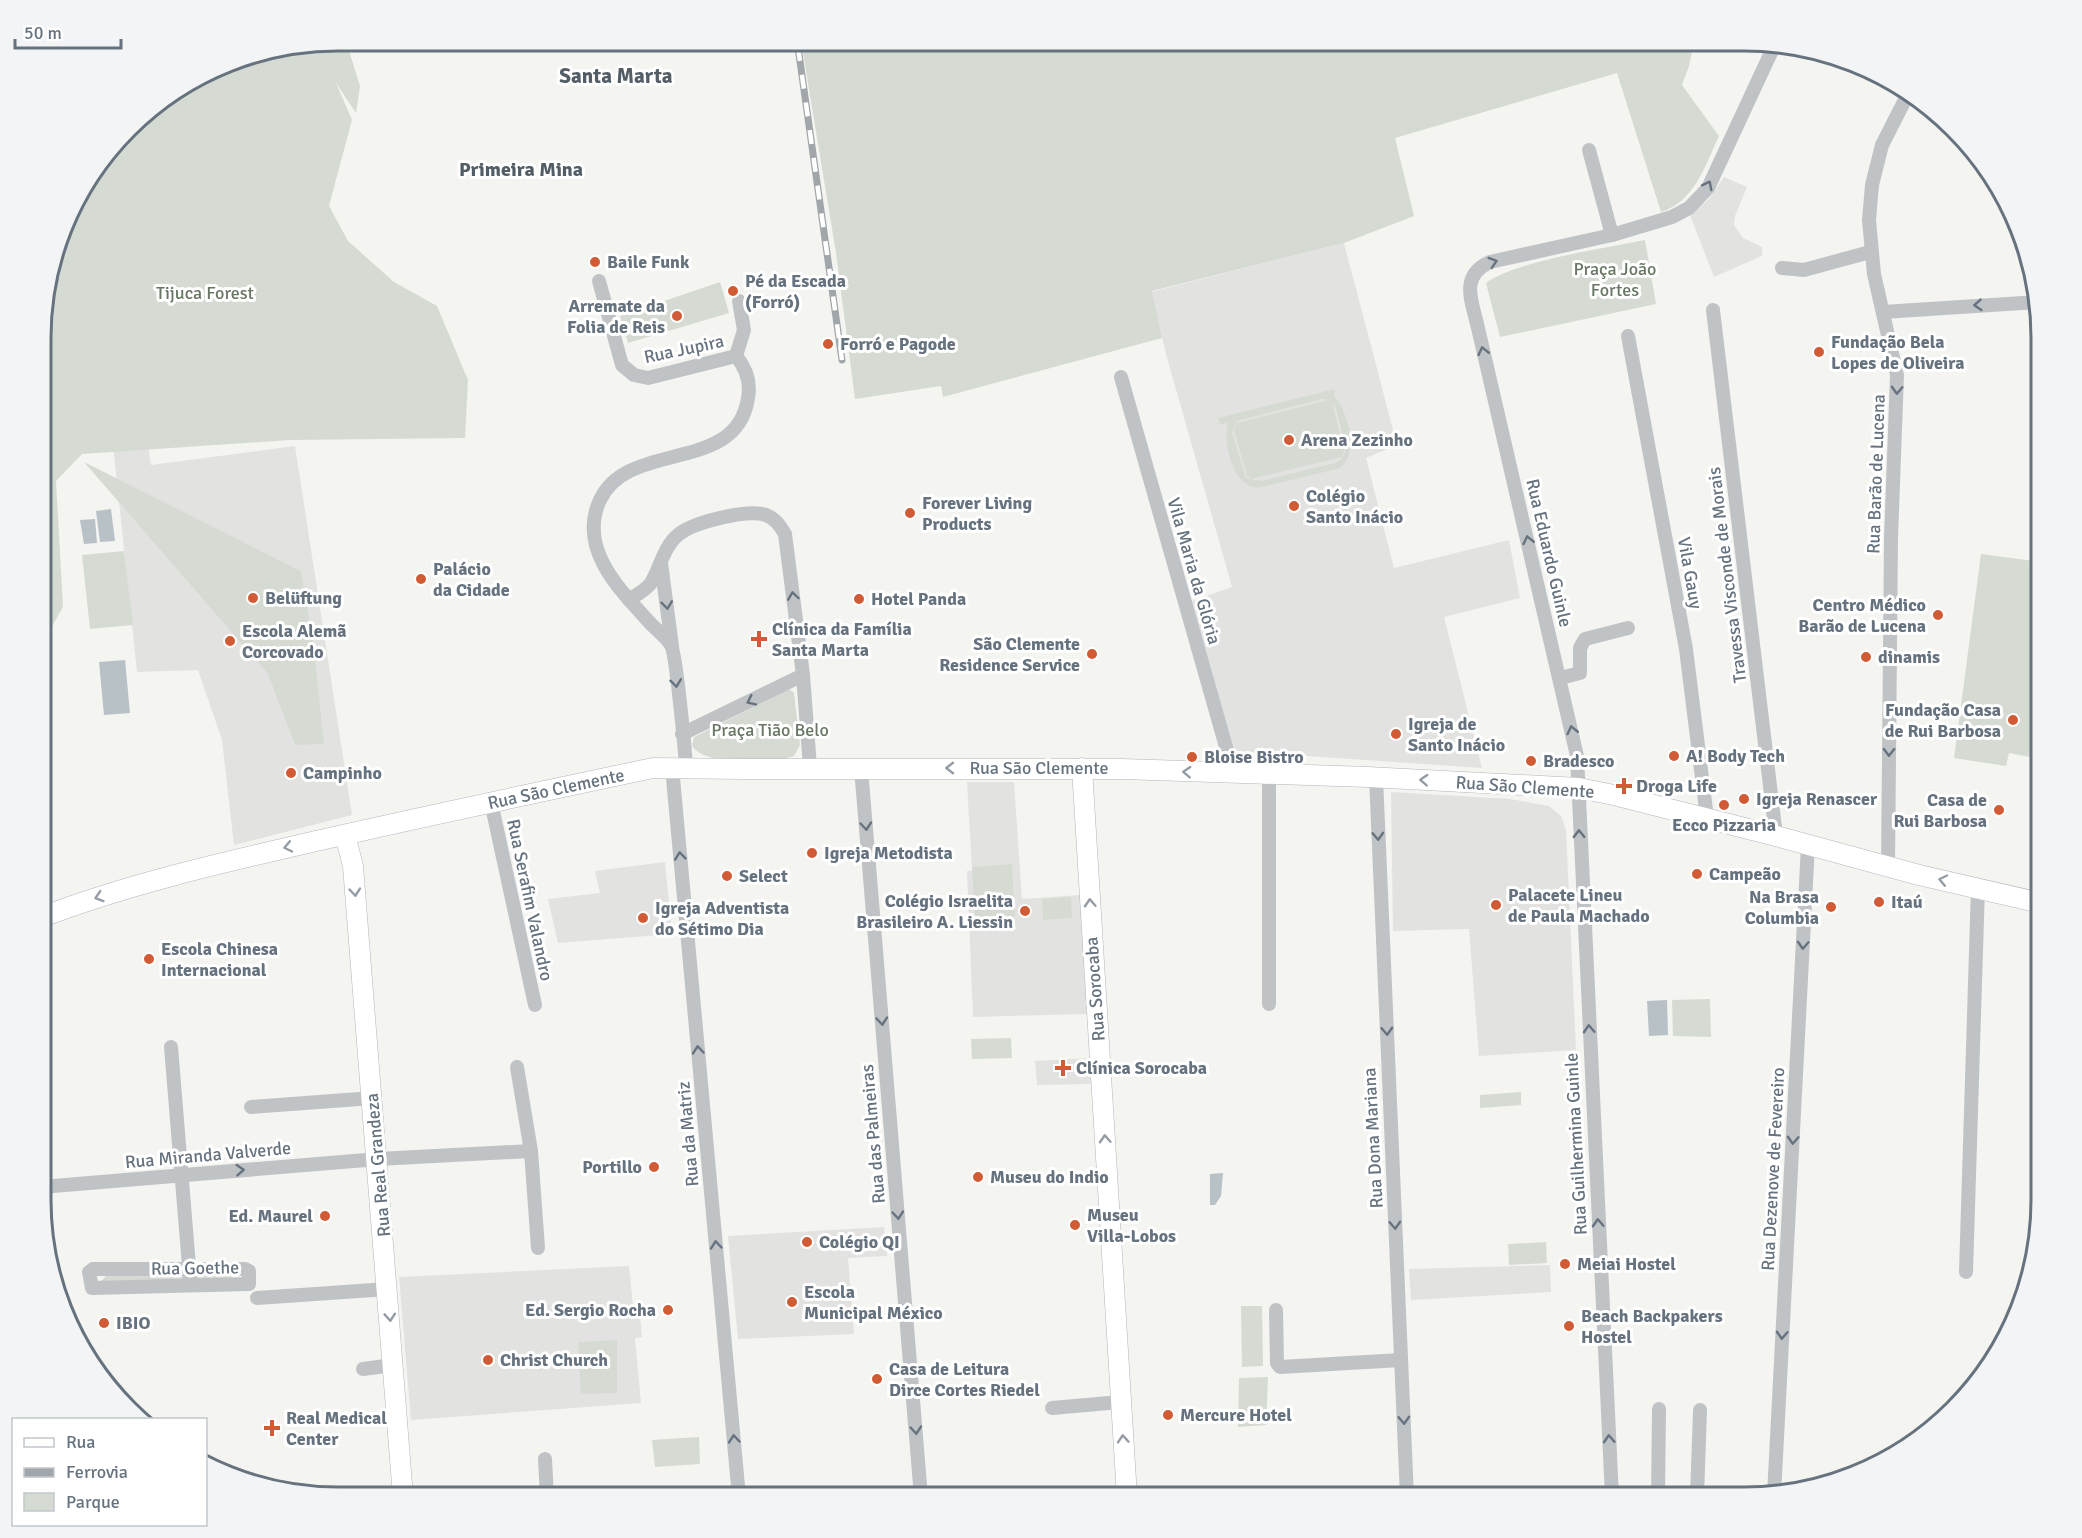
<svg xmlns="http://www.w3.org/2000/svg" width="2082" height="1538" viewBox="0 0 2082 1538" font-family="Signika,sans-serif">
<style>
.built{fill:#e2e3e1}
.green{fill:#d5dbd2;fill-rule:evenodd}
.water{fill:#b8c1c6}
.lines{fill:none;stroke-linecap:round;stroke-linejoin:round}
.secondary-casing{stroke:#b2b6ba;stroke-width:21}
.street{stroke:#c0c3c6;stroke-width:14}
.secondary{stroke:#fff;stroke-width:20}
.rail-casing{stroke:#a1a6aa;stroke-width:7}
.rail{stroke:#fff;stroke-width:4.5;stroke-dasharray:14;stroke-linecap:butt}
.oneway{stroke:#66737f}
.oneway2{stroke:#949da5}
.poi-dot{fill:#d15b34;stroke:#fff;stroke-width:2}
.labels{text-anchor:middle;stroke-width:6;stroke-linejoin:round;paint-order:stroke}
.poi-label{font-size:18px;font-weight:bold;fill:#66737f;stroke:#fff;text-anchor:start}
.park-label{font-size:18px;fill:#687764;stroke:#fff}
.street-label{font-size:18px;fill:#66737f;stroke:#fff}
.neighbourhood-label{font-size:20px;font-weight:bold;fill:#535d65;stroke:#fff}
.quarter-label{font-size:21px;font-weight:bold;fill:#535d65;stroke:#fff}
.rim{fill:none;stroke:#66737f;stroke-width:3}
</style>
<rect width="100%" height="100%" fill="#f4f4f1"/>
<!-- built -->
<g class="built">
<polygon points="1724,177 1747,187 1735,216 1734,225 1743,238 1762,247 1762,256 1714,277 1690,215 1709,199"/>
<polygon points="1344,243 1397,445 1366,458 1394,568 1509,540 1520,598 1444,617 1482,768 1234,751 1192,601 1232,587 1166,354 1151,292"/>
<polygon points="147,440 151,465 295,446 352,815 234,845 222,740 198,670 137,672 113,445"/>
<polygon points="967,782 1014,782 1022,899 1080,895 1087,1014 973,1017 967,871 972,871"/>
<polygon points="1391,792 1510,799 1549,806 1561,816 1566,830 1576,1050 1479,1056 1469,929 1393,931"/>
<polygon points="665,862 672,934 558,943 548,899 600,893 595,871"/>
<polygon points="1090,1058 1091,1084 1037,1085 1035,1061"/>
<polygon points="884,1227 887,1256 848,1258 854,1334 738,1339 728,1236"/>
<polygon points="1550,1265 1551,1292 1411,1300 1409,1269"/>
<polygon points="629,1266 634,1315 640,1316 642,1337 635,1338 641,1403 411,1420 399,1277"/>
</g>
<!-- green -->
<g class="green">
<polygon points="338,41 346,41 360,86 356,113 336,83 352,120 329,206 348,241 394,282 437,306 468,380 465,438 290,440 82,454 56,481 63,607 42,644 43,299 80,190 142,114 242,56"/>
<path d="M801,41h893l-5,25 -7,19 37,51c-14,30 -24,65 -58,76l-44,-139 -222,65 19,78 -70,27 -192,48 10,47 -219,59 -2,-11 -86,13 -19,-146z"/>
<path d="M1645,240l11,64 -156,33 -14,-54c29,-22 120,-35 159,-43z"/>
<polygon points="720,282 729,313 628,343 620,316"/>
<path d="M1335,389l-1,7c14,14 27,63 3,73l-75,18c-28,6 -40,-45 -34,-64l-8,1 -2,-6zM1322,399l6,1 -91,23 -3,7 13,46 4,3 91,-22 2,-6 -11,-46 -4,-5 7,8 9,37c1,9 -2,14 -10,18l-74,18 -15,-3 -14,-45 5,-12z"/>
<polygon points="84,462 301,571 314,649 324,744 295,745 268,674"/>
<polygon points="124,551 133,625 90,629 82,555"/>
<polygon points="1981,554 2041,562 2041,721 2035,758 2009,753 2006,766 1954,758"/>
<path d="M789,689l5,4 6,52 -6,11 -10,3c-25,0 -77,8 -92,-13l2,-9z"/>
<polygon points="1012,864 1015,917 975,920 972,867"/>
<polygon points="1071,897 1072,918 1043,920 1042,899"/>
<polygon points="1710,999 1711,1037 1673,1036 1672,1000"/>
<polygon points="1011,1038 1012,1058 972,1059 971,1039"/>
<polygon points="1521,1092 1521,1105 1480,1108 1480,1095"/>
<polygon points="1546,1242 1547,1263 1509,1265 1508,1244"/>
<polygon points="228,1273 235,1281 100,1282 107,1275"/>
<polygon points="1241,1306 1262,1306 1263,1366 1242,1367"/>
<polygon points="617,1340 617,1393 581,1394 578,1342"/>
<polygon points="1268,1377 1266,1425 1238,1427 1239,1378"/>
<polygon points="699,1437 700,1464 655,1467 652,1440"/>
</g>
<!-- water -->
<g class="water">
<polygon points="111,509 115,541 100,542 96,511"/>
<polygon points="95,519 97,543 84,544 80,520"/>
<polygon points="125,660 130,713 104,715 99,662"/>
<polygon points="1667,1000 1668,1035 1649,1036 1647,1001"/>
<polygon points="1223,1173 1221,1196 1215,1205 1210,1205 1210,1174"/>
</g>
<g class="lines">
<!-- secondary casing -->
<g class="secondary-casing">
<g id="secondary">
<polyline points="1082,768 1127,1497"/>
<polyline points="345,835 353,866 403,1497"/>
<path d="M42,917c92,-35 188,-56 283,-78 110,-25 219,-48 328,-71l93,1h376l246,8 211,11 35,7 162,41 143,39 122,28"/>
</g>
</g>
<!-- street -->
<g class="street">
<polyline points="1589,150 1612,235"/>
<polyline points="1782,268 1804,270 1870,252"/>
<polyline points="599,281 622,365 634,375 648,378 736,356"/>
<polyline points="1713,310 1776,836"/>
<polyline points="1883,312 2037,302"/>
<polyline points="1628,336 1686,649 1707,818"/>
<polyline points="736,356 744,330 739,301"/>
<polyline points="1121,377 1234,775"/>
<polyline points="661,563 672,646"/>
<path d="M629,600c7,-5 17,-10 22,-17 9,-15 13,-37 27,-48 15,-13 69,-26 88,-20 10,4 14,11 19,19l18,141 7,92"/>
<polyline points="1560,678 1580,673 1580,648 1585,639 1628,628"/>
<polyline points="682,734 803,675"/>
<polyline points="672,767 739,1497"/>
<path d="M686,767c-1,-17 -10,-114 -15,-122 -5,-8 -13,-14 -19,-20 -31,-34 -75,-76 -52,-125 28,-61 137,-25 148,-102 3,-16 -2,-30 -12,-42"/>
<polyline points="861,768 921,1497"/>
<polyline points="1269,775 1269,1004"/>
<polyline points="1376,777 1407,1497"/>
<polyline points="491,802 535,1005"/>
<polyline points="1888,866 1891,538 1897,375 1874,274 1869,220 1872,185 1882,145 1908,94"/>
<polyline points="171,1047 190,1278"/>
<polyline points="517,1067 531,1151 538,1248"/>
<polyline points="251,1107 373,1098"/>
<polyline points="41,1187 378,1159 531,1151"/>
<polygon points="93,1269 245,1269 249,1271 249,1284 92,1288 89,1272"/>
<polyline points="1966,1272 1978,887"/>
<polyline points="257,1298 388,1289"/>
<polyline points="1276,1310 1277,1363 1280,1367 1401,1360"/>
<polyline points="363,1369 393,1365"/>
<polyline points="1052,1408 1120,1402"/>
<polyline points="545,1459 547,1497"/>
<polyline points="1774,1495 1808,845"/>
<path d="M1612,1497l-35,-741 -99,-428c-6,-27 -19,-52 12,-66l122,-27 60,-18 17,-9 19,-20 67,-144"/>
<polyline points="1658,1497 1659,1409"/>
<polyline points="1697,1497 1700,1410"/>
</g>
<!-- secondary -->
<use href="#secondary" class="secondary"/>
<!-- rail casing -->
<g class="rail-casing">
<polyline id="rail" points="798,47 842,360"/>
</g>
<!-- rail -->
<use href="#rail" class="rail"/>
</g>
<!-- one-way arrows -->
<defs><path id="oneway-chevron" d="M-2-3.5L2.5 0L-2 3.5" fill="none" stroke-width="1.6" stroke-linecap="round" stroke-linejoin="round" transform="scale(1.5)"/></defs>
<g class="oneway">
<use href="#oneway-chevron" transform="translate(1708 185) rotate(-63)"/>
<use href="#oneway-chevron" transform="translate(1493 262) rotate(-18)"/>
<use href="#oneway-chevron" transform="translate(1978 305) rotate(176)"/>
<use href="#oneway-chevron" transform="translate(1483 351) rotate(-103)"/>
<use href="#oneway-chevron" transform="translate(1897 390) rotate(92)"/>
<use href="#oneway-chevron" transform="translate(1528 540) rotate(-103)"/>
<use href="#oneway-chevron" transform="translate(793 596) rotate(-98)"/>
<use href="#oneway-chevron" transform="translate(667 605) rotate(83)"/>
<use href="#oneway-chevron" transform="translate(676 683) rotate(83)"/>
<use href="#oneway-chevron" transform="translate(751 701) rotate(154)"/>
<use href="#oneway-chevron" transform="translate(1572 730) rotate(-103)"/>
<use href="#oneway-chevron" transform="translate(1889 752) rotate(91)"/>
<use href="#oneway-chevron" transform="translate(866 826) rotate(85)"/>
<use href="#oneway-chevron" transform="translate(1579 834) rotate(-91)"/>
<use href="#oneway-chevron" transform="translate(1378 836) rotate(87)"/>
<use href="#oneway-chevron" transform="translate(680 856) rotate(-96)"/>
<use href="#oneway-chevron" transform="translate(1803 945) rotate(93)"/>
<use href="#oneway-chevron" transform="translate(882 1021) rotate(85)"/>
<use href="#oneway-chevron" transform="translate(1589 1029) rotate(-93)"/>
<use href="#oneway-chevron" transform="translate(1387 1031) rotate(87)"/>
<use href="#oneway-chevron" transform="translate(698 1050) rotate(-95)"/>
<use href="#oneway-chevron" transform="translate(1793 1140) rotate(93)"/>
<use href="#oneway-chevron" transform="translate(240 1170) rotate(-4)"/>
<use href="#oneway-chevron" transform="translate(898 1215) rotate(85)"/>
<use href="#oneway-chevron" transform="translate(1598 1223) rotate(-93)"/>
<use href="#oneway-chevron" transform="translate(1395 1225) rotate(87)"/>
<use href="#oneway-chevron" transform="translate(716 1245) rotate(-95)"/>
<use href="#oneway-chevron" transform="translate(1782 1335) rotate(93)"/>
<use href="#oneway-chevron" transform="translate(1404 1420) rotate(87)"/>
<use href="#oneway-chevron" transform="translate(916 1430) rotate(85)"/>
<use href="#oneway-chevron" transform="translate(734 1439) rotate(-95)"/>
<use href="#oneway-chevron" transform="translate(1609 1439) rotate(-93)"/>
</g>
<g class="oneway2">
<use href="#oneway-chevron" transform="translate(950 768) rotate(-180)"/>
<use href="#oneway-chevron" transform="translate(1187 772) rotate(-177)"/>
<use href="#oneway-chevron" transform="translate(1424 780) rotate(-177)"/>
<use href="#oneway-chevron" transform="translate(288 847) rotate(168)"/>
<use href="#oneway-chevron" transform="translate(1943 880) rotate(-168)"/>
<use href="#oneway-chevron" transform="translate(355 892) rotate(85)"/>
<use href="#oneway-chevron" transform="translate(99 897) rotate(162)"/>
<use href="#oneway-chevron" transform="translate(1090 903) rotate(-93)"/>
<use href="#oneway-chevron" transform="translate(1105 1139) rotate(-93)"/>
<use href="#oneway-chevron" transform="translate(390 1317) rotate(86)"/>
<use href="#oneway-chevron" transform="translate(1123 1439) rotate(-94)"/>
</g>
<!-- markers -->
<g class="poi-dot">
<circle cx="595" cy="262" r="6"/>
<circle cx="733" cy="291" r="6"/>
<circle cx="677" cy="316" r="6"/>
<circle cx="828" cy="344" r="6"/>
<circle cx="1819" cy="352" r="6"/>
<circle cx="1289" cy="440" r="6"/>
<circle cx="1294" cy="506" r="6"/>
<circle cx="910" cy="513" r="6"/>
<circle cx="421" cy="579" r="6"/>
<circle cx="253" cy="598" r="6"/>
<circle cx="859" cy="599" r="6"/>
<circle cx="1938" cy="615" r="6"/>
<path d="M756 630h6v6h6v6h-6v6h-6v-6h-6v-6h6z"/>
<circle cx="230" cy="641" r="6"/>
<circle cx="1092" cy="654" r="6"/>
<circle cx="1866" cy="657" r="6"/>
<circle cx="2013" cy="720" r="6"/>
<circle cx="1396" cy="734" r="6"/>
<circle cx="1674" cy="756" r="6"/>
<circle cx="1192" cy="757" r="6"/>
<circle cx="1531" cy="761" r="6"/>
<circle cx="291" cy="773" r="6"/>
<path d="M1621 777h6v6h6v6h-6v6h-6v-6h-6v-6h6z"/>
<circle cx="1744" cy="799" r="6"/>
<circle cx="1724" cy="805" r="6"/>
<circle cx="1999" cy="810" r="6"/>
<circle cx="812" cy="853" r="6"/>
<circle cx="1697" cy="874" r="6"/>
<circle cx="727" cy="876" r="6"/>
<circle cx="1879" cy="902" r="6"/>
<circle cx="1496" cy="905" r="6"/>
<circle cx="1831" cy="907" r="6"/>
<circle cx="1025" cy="911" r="6"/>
<circle cx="643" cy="918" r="6"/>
<circle cx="149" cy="959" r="6"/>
<path d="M1060 1059h6v6h6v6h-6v6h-6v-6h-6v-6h6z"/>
<circle cx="654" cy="1167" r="6"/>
<circle cx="978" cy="1177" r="6"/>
<circle cx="325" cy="1216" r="6"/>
<circle cx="1075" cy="1225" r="6"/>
<circle cx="807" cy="1242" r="6"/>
<circle cx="1565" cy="1264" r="6"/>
<circle cx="792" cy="1302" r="6"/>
<circle cx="668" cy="1310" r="6"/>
<circle cx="104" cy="1323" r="6"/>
<circle cx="1569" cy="1326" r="6"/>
<circle cx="488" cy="1360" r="6"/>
<circle cx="877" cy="1379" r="6"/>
<circle cx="1168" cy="1415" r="6"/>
<path d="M269 1419h6v6h6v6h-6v6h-6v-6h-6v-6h6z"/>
</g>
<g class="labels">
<!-- poi labels -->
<g class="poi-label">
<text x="607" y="268">Baile Funk</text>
<text x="745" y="287">Pé da Escada<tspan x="745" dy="21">(Forró)</tspan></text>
<text x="665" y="312" text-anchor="end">Arremate da<tspan x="665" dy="21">Folia de Reis</tspan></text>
<text x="1831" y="348">Fundação Bela<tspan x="1831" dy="21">Lopes de Oliveira</tspan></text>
<text x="840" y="350">Forró e Pagode</text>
<text x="1301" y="446">Arena Zezinho</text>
<text x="1306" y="502">Colégio<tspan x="1306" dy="21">Santo Inácio</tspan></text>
<text x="922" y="509">Forever Living<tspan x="922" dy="21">Products</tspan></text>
<text x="433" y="575">Palácio<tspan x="433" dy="21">da Cidade</tspan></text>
<text x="265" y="604">Belüftung</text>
<text x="871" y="605">Hotel Panda</text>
<text x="1926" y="611" text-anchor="end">Centro Médico<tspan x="1926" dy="21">Barão de Lucena</tspan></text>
<text x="772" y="635">Clínica da Família<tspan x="772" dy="21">Santa Marta</tspan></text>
<text x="242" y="637">Escola Alemã<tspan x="242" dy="21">Corcovado</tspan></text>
<text x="1080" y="650" text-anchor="end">São Clemente<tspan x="1080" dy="21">Residence Service</tspan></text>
<text x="1878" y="663">dinamis</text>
<text x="2001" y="716" text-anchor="end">Fundação Casa<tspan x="2001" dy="21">de Rui Barbosa</tspan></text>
<text x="1408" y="730">Igreja de<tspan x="1408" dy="21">Santo Inácio</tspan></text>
<text x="1686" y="762">A! Body Tech</text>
<text x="1204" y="763">Bloise Bistro</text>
<text x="1543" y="767">Bradesco</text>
<text x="303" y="779">Campinho</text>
<text x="1636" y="792">Droga Life</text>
<text x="1756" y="805">Igreja Renascer</text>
<text x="1987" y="806" text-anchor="end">Casa de<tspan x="1987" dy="21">Rui Barbosa</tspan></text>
<text x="1724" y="831" text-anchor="middle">Ecco Pizzaria</text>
<text x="824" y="859">Igreja Metodista</text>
<text x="1709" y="880">Campeão</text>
<text x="739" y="882">Select</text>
<text x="1508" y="901">Palacete Lineu<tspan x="1508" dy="21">de Paula Machado</tspan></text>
<text x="1819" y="903" text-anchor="end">Na Brasa<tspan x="1819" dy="21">Columbia</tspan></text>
<text x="1013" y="907" text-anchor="end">Colégio Israelita<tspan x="1013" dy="21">Brasileiro A. Liessin</tspan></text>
<text x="1891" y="908">Itaú</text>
<text x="655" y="914">Igreja Adventista<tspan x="655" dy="21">do Sétimo Dia</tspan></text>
<text x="161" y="955">Escola Chinesa<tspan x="161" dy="21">Internacional</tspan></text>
<text x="1076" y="1074">Clínica Sorocaba</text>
<text x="642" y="1173" text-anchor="end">Portillo</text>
<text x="990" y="1183">Museu do Indio</text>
<text x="1087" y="1221">Museu<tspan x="1087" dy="21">Villa-Lobos</tspan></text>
<text x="313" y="1222" text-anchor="end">Ed. Maurel</text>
<text x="819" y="1248">Colégio QI</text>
<text x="1577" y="1270">Meiai Hostel</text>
<text x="804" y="1298">Escola<tspan x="804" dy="21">Municipal México</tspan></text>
<text x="656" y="1316" text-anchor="end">Ed. Sergio Rocha</text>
<text x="1581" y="1322">Beach Backpakers<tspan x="1581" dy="21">Hostel</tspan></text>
<text x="116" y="1329">IBIO</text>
<text x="500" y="1366">Christ Church</text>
<text x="889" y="1375">Casa de Leitura<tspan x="889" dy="21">Dirce Cortes Riedel</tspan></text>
<text x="1180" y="1421">Mercure Hotel</text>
<text x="286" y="1424">Real Medical<tspan x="286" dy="21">Center</tspan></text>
</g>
<!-- park labels -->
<g class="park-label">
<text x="1615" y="275">Praça João<tspan x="1615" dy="21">Fortes</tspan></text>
<text x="205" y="299">Tijuca Forest</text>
<text x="770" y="736">Praça Tião Belo</text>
</g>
<!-- street labels -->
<g class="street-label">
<text transform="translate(684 349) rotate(-12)" y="6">Rua Jupira</text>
<text transform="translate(1876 474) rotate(-88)" y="6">Rua Barão de Lucena</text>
<text transform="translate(1549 553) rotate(77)" y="6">Rua Eduardo Guinle</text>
<text transform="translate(1194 571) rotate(74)" y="6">Vila Maria da Glória</text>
<text transform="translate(1690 573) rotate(80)" y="6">Vila Gauy</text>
<text transform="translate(1727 575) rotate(-97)" y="6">Travessa Visconde de Morais</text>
<text x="1039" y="774">Rua São Clemente</text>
<text transform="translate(1525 787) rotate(4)" y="6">Rua São Clemente</text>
<text transform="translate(556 789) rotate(-12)" y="6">Rua São Clemente</text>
<text transform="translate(530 900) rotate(78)" y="6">Rua Serafim Valandro</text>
<text transform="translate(1095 989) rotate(-94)" y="6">Rua Sorocaba</text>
<text transform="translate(688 1134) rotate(-95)" y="6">Rua da Matriz</text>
<text transform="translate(873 1134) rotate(-95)" y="6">Rua das Palmeiras</text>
<text transform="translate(1373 1138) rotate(-93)" y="6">Rua Dona Mariana</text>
<text transform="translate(1576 1144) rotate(-93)" y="6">Rua Guilhermina Guinle</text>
<text transform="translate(208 1155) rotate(-5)" y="6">Rua Miranda Valverde</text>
<text transform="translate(378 1165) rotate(-95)" y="6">Rua Real Grandeza</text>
<text transform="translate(1773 1169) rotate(-87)" y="6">Rua Dezenove de Fevereiro</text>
<text transform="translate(195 1268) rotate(-1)" y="6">Rua Goethe</text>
</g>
<!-- neighbourhood labels -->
<g class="neighbourhood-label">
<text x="521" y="176">Primeira Mina</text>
</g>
<!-- quarter labels -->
<g class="quarter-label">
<text x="616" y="83">Santa Marta</text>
</g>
</g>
<!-- crop -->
<path d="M0 0H2082V1538H0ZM338 51H1744A287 287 0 0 1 2031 338V1200A287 287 0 0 1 1744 1487H338A287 287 0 0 1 51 1200V338A287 287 0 0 1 338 51Z" fill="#f3f4f5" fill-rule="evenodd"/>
<path class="rim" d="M338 51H1744A287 287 0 0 1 2031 338V1200A287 287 0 0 1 1744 1487H338A287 287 0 0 1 51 1200V338A287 287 0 0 1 338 51Z"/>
<!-- legend -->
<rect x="12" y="1418" width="195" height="108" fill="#ffffff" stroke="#c2c7cc" stroke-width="1.5"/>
<rect x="24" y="1438" width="30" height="9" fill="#ffffff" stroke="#c2c7cc" stroke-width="1.5"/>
<text x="66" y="1448" font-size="18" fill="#66737f">Rua</text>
<rect x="24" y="1468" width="30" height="9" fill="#a1a6aa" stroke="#c2c7cc" stroke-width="1.5"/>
<text x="66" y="1478" font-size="18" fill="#66737f">Ferrovia</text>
<rect x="24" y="1493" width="30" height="18" fill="#d5dbd2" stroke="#c2c7cc" stroke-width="1.5"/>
<text x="66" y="1508" font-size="18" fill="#66737f">Parque</text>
<!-- scale -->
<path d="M15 39v9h106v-9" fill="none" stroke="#66737f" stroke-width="3"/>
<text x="24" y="39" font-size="18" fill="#66737f" stroke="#ffffff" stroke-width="4.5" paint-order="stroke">50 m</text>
</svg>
